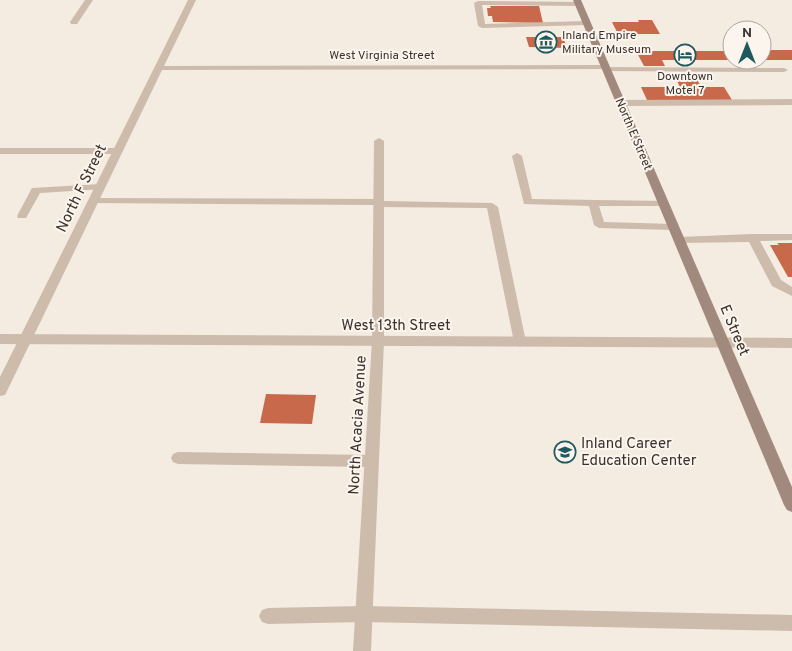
<svg xmlns="http://www.w3.org/2000/svg" width="792" height="651" viewBox="0 0 792 651" font-family="Overpass,sans-serif">
<style>
.building{fill:#c8694b}
.lines{fill:none;stroke-linecap:round;stroke-linejoin:round}
.service{fill:#cdbbac;fill-rule:evenodd}
.minor{fill:#cdbbac;fill-rule:evenodd}
.tertiary{fill:#cdbbac;fill-rule:evenodd}
.secondary{fill:#a18a7d;fill-rule:evenodd}
.labels{text-anchor:middle;stroke-width:4;stroke-linejoin:round;paint-order:stroke}
.far-poi-label{font-size:12px;fill:#3b302b;stroke:#fbf5ee;text-anchor:start}
.far-street-label{font-size:12px;fill:#3b302b;stroke:#fbf5ee}
.street-label{font-size:15px;fill:#3b302b;stroke:#fbf5ee}
.poi-label{font-size:15px;fill:#3b302b;stroke:#fbf5ee;text-anchor:start}
</style>
<rect width="100%" height="100%" fill="#f4ebe1"/>
<!-- building -->
<g class="building">
<polygon points="490,6 539,6 543,23 493,22 492,16 488,16 487,8 491,8"/>
<polygon points="638,20 652,20 660,34 618,34 612,22 639,22"/>
<polygon points="526,37 563,37 567,48 529,47"/>
<rect x="762" y="50" width="30" height="10"/>
<polygon points="636,51 732,51 732,60 662,60 665,66 644,66"/>
<polygon points="676,79 697,79 701,87 724,87 732,100 647,100 641,87 680,87"/>
<polygon points="777,243 792,243 792,277 788,277 770,245 779,245"/>
<polygon points="266,394 316,395 312,424 260,423"/>
</g>
<g class="lines">
<!-- service -->
<g class="service">
<polygon points="85,0 93,0 77,24 71,24 70,22"/>
<polygon points="478,1 579,2 583,4 579,6 482,5 485,24 586,21 590,23 586,25 482,28 478,26 474,3"/>
<polygon points="603,67 784,68 788,70 784,72 606,71 602,69"/>
<polygon points="792,99 792,105 621,106 617,103 621,100"/>
<polygon points="0,148 118,148 123,151 118,154 0,154"/>
<polygon points="517,153 522,156 532,199 663,201 667,202 667,206 599,206 604,222 673,224 678,227 673,230 599,228 594,225 589,206 524,204 512,156"/>
<polygon points="100,184 105,187 104,189 40,193 26,218 18,218 17,216 32,188"/>
<polygon points="93,198 378,199 382,201 492,203 498,207 526,342 520,347 514,342 487,208 378,207 374,205 89,203 89,199"/>
<polygon points="752,234 792,234 792,240 760,241 781,280 792,287 792,296 772,286 749,242 679,243 673,240 679,237"/>
<polygon points="178,452 371,455 376,457 378,461 376,465 371,467 178,464 173,462 171,458 173,454"/>
<polygon points="363,606 792,615 792,631 363,622 268,624 262,622 259,616 262,610 268,608"/>
</g>
<!-- minor -->
<g class="minor">
<polygon points="188,0 196,0 164,66 605,65 609,67 605,69 162,70 7,391 5,395 0,396 0,377"/>
<polygon points="379,138 384,141 384,341 371,651 353,651 372,341 374,141"/>
</g>
<!-- tertiary -->
<polygon class="tertiary" points="0,334 792,338 792,348 0,344"/>
<!-- secondary -->
<polygon class="secondary" points="573,0 581,0 792,487 792,512 787,510 784,505"/>
</g>
<!-- icons -->
<defs>
<g id="museum-ring" transform="scale(1.125)"><circle r="9.5" fill="#fbf5ee" stroke="#1f5a5e" stroke-width="1.5"/><path d="M0-6L6-3V-2H-6V-3ZM-5-1h2V3h-2ZM-1-1h2V3h-2ZM3-1h2V3H3ZM-6 4H6V6H-6Z" fill="#1f5a5e"/></g>
<g id="hotel-ring" transform="scale(1.125)"><circle r="9.5" fill="#fbf5ee" stroke="#1f5a5e" stroke-width="1.5"/><path d="M-6-4.5h1.5V1H6V5H4.5V3h-9V5H-6ZM-4 0a1.8 1.8 0 1 1 3.6 0ZM.5 0V-2.5h3Q6-2.5 6 0Z" fill="#1f5a5e"/></g>
<g id="school-ring" transform="scale(1.125)"><circle r="9.5" fill="#fbf5ee" stroke="#1f5a5e" stroke-width="1.5"/><path d="M0-5L7-2L0 1L-7-2ZM-4 1L0 2.5L4 1V4Q0 6-4 4Z" fill="#1f5a5e"/></g>
</defs>
<g fill-rule="evenodd">
<use href="#museum-ring" x="546" y="42"/>
<use href="#hotel-ring" x="685" y="55"/>
<use href="#school-ring" x="565" y="452"/>
</g>
<g class="labels">
<!-- far-poi labels -->
<g class="far-poi-label">
<text x="562" y="39">Inland Empire<tspan x="562" dy="14">Military Museum</tspan></text>
<text x="685" y="80" text-anchor="middle">Downtown<tspan x="685" dy="14">Motel 7</tspan></text>
</g>
<!-- far-street labels -->
<g class="far-street-label">
<text x="382" y="59">West Virginia Street</text>
<text transform="translate(634 134) rotate(67)" y="4">North E Street</text>
</g>
<!-- street labels -->
<g class="street-label">
<text transform="translate(81 188) rotate(-64)" y="5">North F Street</text>
<text x="396" y="330">West 13th Street</text>
<text transform="translate(735 330) rotate(67)" y="5">E Street</text>
<text transform="translate(357 425) rotate(-87)" y="5">North Acacia Avenue</text>
</g>
<!-- poi labels -->
<g class="poi-label">
<text x="581" y="448">Inland Career<tspan x="581" dy="17">Education Center</tspan></text>
</g>
</g>
<!-- north arrow -->
<g transform="translate(747 45)"><circle r="24" fill="#fbf5ee" stroke="#aea6a0"/>
<path d="M0-4L9 19L0 12L-9 19Z" fill="#1f5a5e"/>
<text y="-8" font-size="14" font-weight="bold" text-anchor="middle" fill="#3b302b">N</text>
</g>
</svg>
